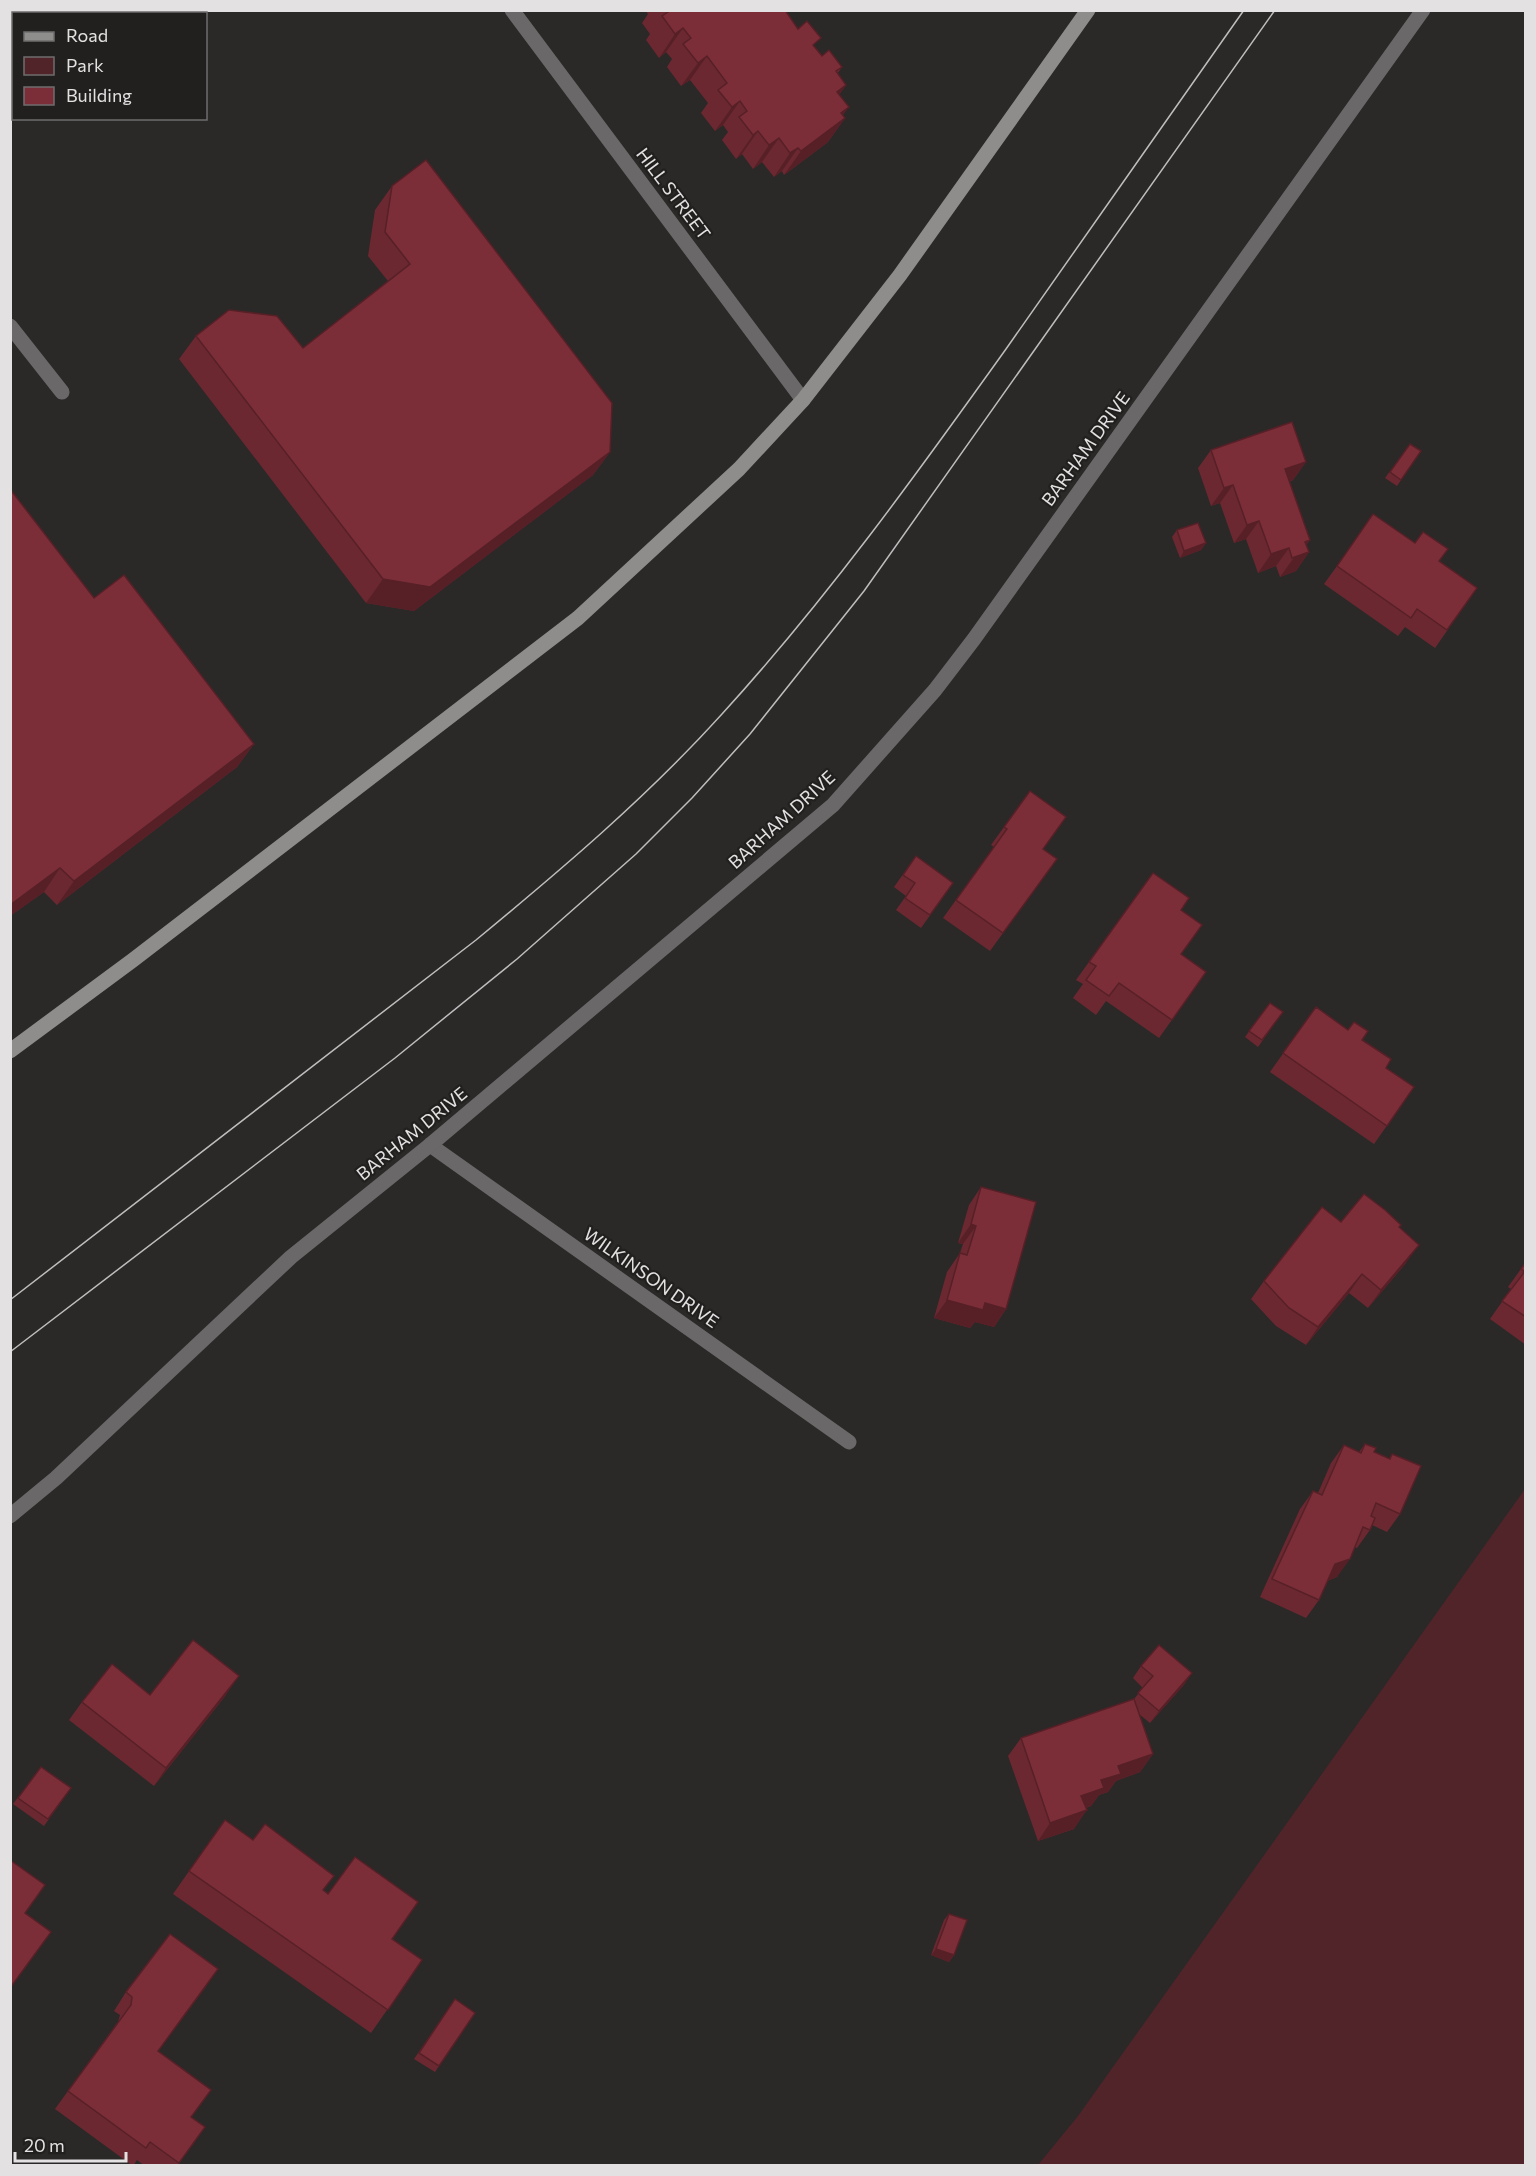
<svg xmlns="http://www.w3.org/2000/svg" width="1536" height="2176" viewBox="0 0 1536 2176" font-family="Commissioner,sans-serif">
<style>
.green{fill:#502428}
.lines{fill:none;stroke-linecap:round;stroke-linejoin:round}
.minor{stroke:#6a6868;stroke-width:15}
.tertiary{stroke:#6a6868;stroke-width:15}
.secondary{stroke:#8f8c8c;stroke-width:15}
.tram{stroke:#bfbdbd;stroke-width:1.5}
.wall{fill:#6b2830}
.shaded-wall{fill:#572027}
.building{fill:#7c2e38;stroke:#572027;stroke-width:1.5}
.labels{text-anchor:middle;stroke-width:4.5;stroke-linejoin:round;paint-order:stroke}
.street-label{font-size:18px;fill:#e3e1e1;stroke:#221f1f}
</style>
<rect width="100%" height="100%" fill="#2b2828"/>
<!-- green -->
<polygon class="green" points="1525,1489 1525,2165 1038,2165 1078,2116"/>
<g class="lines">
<!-- minor -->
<g class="minor">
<polyline points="10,326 62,392"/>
<polyline points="430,1145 849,1442"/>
</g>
<!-- tertiary -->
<g class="tertiary">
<polyline points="512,10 803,400"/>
<polyline points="10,1516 56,1478 291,1257 430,1145 833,805 935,690 974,639 1423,10"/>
</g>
<!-- secondary -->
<polyline class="secondary" points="10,1051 133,960 578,618 739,469 803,400 900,275 1088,10"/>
<!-- tram -->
<g class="tram">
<path d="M10,1300l466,-360c86,-71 171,-143 246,-226 104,-114 194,-239 284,-365 79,-113 159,-226 238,-339"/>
<polyline points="10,1352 395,1058 517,959 636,854 692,798 750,734 864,591 1275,10"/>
</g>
</g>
<!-- wall -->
<g class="wall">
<polygon points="10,10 91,10 87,14 14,14 14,70 10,72"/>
<polygon points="645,10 785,10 798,29 822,56 842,67 838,73 846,85 839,95 843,115 845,118 828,142 784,175 782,171 774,177 762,162 753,169 742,154 736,159 722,140 728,132 723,125 715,131 701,113 708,103 690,80 681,86 667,67 672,59 666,52 659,58 646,40 650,34 642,23 648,14"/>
<polygon points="392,186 610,452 593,475 414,611 366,603 179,359 196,336 303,348 388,281 368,256 375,210"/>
<polygon points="1410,444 1421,451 1397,486 1385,478"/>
<polygon points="1211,450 1306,462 1293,480 1289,482 1310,540 1306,545 1309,552 1296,571 1280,577 1276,566 1258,573 1246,539 1234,543 1220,503 1211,506 1198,468"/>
<polygon points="10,489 94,598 254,744 237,767 57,905 44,892 10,916"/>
<polygon points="1177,530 1206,543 1201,550 1180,558 1172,537"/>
<polygon points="1439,561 1477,588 1435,648 1405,627 1398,636 1324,584 1337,566"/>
<polygon points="1004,827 1043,849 1057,859 990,951 943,918 994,847 991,845"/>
<polygon points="916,856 953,883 921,928 896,910 906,896 894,887"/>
<polygon points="1153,873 1181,910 1181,954 1206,972 1159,1038 1106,1001 1096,1015 1073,998 1083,984 1076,980"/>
<polygon points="1270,1003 1283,1012 1258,1047 1245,1037"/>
<polygon points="1316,1007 1363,1040 1386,1068 1414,1087 1374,1144 1270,1072"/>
<polygon points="981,1187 1006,1309 994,1327 975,1322 970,1328 934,1318 947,1272 960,1253 963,1244 958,1243 969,1205"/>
<polygon points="1341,1222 1399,1228 1406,1263 1368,1308 1349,1293 1306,1345 1276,1326 1251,1299 1264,1281"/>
<polygon points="1526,1262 1526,1345 1490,1319 1511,1289 1508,1287"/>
<polygon points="1365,1444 1374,1452 1389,1459 1392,1454 1400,1514 1387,1532 1372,1525 1370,1530 1357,1548 1355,1547 1337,1577 1327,1581 1319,1600 1306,1618 1260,1597 1300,1509 1313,1491 1318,1493 1331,1463 1344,1445 1359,1452"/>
<polygon points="1141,1666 1192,1673 1183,1686 1150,1723 1139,1714 1153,1754 1140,1772 1116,1781 1108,1792 1099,1795 1091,1806 1086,1808 1074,1829 1038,1841 1008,1756 1021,1738 1134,1699 1143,1688 1133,1678"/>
<polygon points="150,1695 226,1695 154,1786 69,1720 82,1702"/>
<polygon points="41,1767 71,1788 44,1826 13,1804"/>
<polygon points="225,1820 422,1960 371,2033 173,1894"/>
<polygon points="949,1914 954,1955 949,1962 931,1955 944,1920"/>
<polygon points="205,1988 158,2051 192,2118 205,2127 177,2166 145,2166 137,2160 133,2166 55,2109 118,2022 120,2015 114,2011 126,1992"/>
<polygon points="455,1999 475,2013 435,2072 414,2059"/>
</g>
<!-- shaded-wall -->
<g class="shaded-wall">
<polygon points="77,10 91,10 87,14 73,14"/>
<polygon points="683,28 666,52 659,58 675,34"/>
<polygon points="707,56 690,80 681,86 698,63"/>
<polygon points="14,61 14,70 10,72 10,65"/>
<polygon points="846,85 830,108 837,92"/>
<polygon points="740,101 723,125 715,131 732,107"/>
<polygon points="849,107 836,125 845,118 828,142 784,175 801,151 841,113"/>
<polygon points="758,131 742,154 736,159 753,135"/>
<polygon points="779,138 762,162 753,169 769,145"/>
<polygon points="798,148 782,171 774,177 790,153"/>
<polygon points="610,452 593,475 414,611 366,603 383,579"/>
<polygon points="1306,462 1293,480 1272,487 1285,469"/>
<polygon points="1233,485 1220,503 1211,506 1224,488"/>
<polygon points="1259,521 1246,539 1234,543 1247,525"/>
<polygon points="1310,540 1298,556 1309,552 1296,571 1280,577 1305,542"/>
<polygon points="1206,543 1201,550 1180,558 1184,551"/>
<polygon points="1289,548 1276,566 1258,573 1271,554"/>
<polygon points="254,744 237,767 57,905 74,881"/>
<polygon points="60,868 44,892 10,916 10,905"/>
<polygon points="971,1224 976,1226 963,1244 958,1243"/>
<polygon points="1419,1245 1406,1263 1368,1308 1381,1290"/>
<polygon points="1362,1274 1349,1293 1306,1345 1318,1327"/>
<polygon points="947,1300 985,1303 1006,1309 994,1327 975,1322 970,1328 934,1318"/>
<polygon points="1350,1559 1337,1577 1322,1583 1335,1564"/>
<polygon points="1192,1673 1183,1686 1150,1723 1159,1711"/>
<polygon points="239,1676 226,1695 154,1786 166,1768"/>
<polygon points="1153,1754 1140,1772 1116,1781 1108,1792 1099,1795 1091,1806 1069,1814 1081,1796 1118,1766"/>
<polygon points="1087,1810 1074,1829 1038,1841 1050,1823"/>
<polygon points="936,1949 954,1955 949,1962 931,1955"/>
<polygon points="218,1969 205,1988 145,2069 158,2051"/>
</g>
<!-- building -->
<g class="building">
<polygon points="10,10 77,10 73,14 14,14 14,52 10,48"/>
<polygon points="667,10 785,10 798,29 807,21 821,38 813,45 822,56 829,50 842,67 836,71 846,85 837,92 849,107 841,113 845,118 801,151 798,148 790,153 779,138 769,145 758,131 753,135 739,117 747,111 740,101 732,107 718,90 727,83 707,56 698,63 683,44 691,38 683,28 675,34 662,16 668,12"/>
<polygon points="426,160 612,403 610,452 430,587 383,579 196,336 229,310 277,316 303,348 410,264 385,232 392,186"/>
<polygon points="1292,422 1306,462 1285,469 1310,540 1305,542 1309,552 1292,558 1289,548 1271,554 1259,521 1247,525 1233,485 1224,488 1211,450"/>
<polygon points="1410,444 1421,451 1401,480 1390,472"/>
<polygon points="10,489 94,598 124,575 254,744 74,881 60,868 10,905"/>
<polygon points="1373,514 1415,543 1423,532 1448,549 1439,561 1477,588 1447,630 1417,609 1411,618 1337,566"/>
<polygon points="1198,523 1206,543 1184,551 1177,530"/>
<polygon points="1030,791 1066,817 1043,849 1057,859 1003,933 956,900 1007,829 1004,827"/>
<polygon points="916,856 953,883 930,915 905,898 915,883 903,875"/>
<polygon points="1153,873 1189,898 1181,910 1202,925 1181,954 1206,972 1172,1020 1119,983 1109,996 1086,980 1096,966 1089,962"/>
<polygon points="1270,1003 1283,1012 1262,1040 1249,1031"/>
<polygon points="1316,1007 1348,1030 1354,1022 1368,1031 1362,1040 1391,1059 1386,1068 1414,1087 1387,1126 1283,1053"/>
<polygon points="981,1187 1036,1202 1006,1309 985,1303 983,1310 947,1300 960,1253 967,1255 976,1226 971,1224"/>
<polygon points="1364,1194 1385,1210 1401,1225 1399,1227 1419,1245 1381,1290 1362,1274 1318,1327 1289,1308 1264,1281 1322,1207 1341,1222"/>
<polygon points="1526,1262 1526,1317 1502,1301 1523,1274 1524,1271 1521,1269"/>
<polygon points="1365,1444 1376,1448 1374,1452 1390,1459 1392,1454 1421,1466 1400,1514 1376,1503 1371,1516 1375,1518 1370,1530 1363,1527 1350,1559 1335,1564 1319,1600 1272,1579 1313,1491 1322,1495 1344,1445 1361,1453"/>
<polygon points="193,1640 239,1676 166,1768 82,1702 112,1664 150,1695"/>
<polygon points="1159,1645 1192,1673 1159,1711 1138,1693 1153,1676 1141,1666"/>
<polygon points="1134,1699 1153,1754 1118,1766 1121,1774 1101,1780 1104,1788 1081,1796 1087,1810 1050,1823 1021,1738"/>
<polygon points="41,1767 71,1788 48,1819 18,1798"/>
<polygon points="225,1820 253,1840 265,1824 334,1876 323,1890 328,1894 355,1857 418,1902 392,1939 422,1960 388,2010 189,1871"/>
<polygon points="10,1860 45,1885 25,1913 51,1932 10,1988"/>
<polygon points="949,1914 967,1920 954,1955 936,1949"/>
<polygon points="170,1934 218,1969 158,2051 211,2090 191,2117 205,2127 179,2163 150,2142 146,2148 68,2091 131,2005 132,1997 126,1992"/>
<polygon points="455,1999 475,2013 439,2066 419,2053"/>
</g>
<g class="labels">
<!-- street labels -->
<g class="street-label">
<text transform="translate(673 194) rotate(53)" y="6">HILL STREET</text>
<text transform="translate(1086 449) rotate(-54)" y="6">BARHAM DRIVE</text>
<text transform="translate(782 820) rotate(-42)" y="6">BARHAM DRIVE</text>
<text transform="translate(412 1134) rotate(-39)" y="6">BARHAM DRIVE</text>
<text transform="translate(651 1278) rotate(35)" y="6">WILKINSON DRIVE</text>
</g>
</g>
<!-- border -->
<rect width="1536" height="2176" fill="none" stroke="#e3e1e1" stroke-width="24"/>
<!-- legend -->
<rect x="12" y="12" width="195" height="108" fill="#221f1f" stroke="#6f6d6d" stroke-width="1.5"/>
<rect x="24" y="32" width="30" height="9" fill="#8f8c8c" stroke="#6f6d6d" stroke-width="1.5"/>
<text x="66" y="42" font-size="18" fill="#e3e1e1">Road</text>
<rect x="24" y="57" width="30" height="18" fill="#502428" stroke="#6f6d6d" stroke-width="1.5"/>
<text x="66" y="72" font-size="18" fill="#e3e1e1">Park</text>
<rect x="24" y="87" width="30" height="18" fill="#7c2e38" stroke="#6f6d6d" stroke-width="1.5"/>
<text x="66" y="102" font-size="18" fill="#e3e1e1">Building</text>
<!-- scale -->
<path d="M15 2152v9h111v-9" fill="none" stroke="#e3e1e1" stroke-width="3"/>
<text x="24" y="2152" font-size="18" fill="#e3e1e1" stroke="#221f1f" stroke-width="4.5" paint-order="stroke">20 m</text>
</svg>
